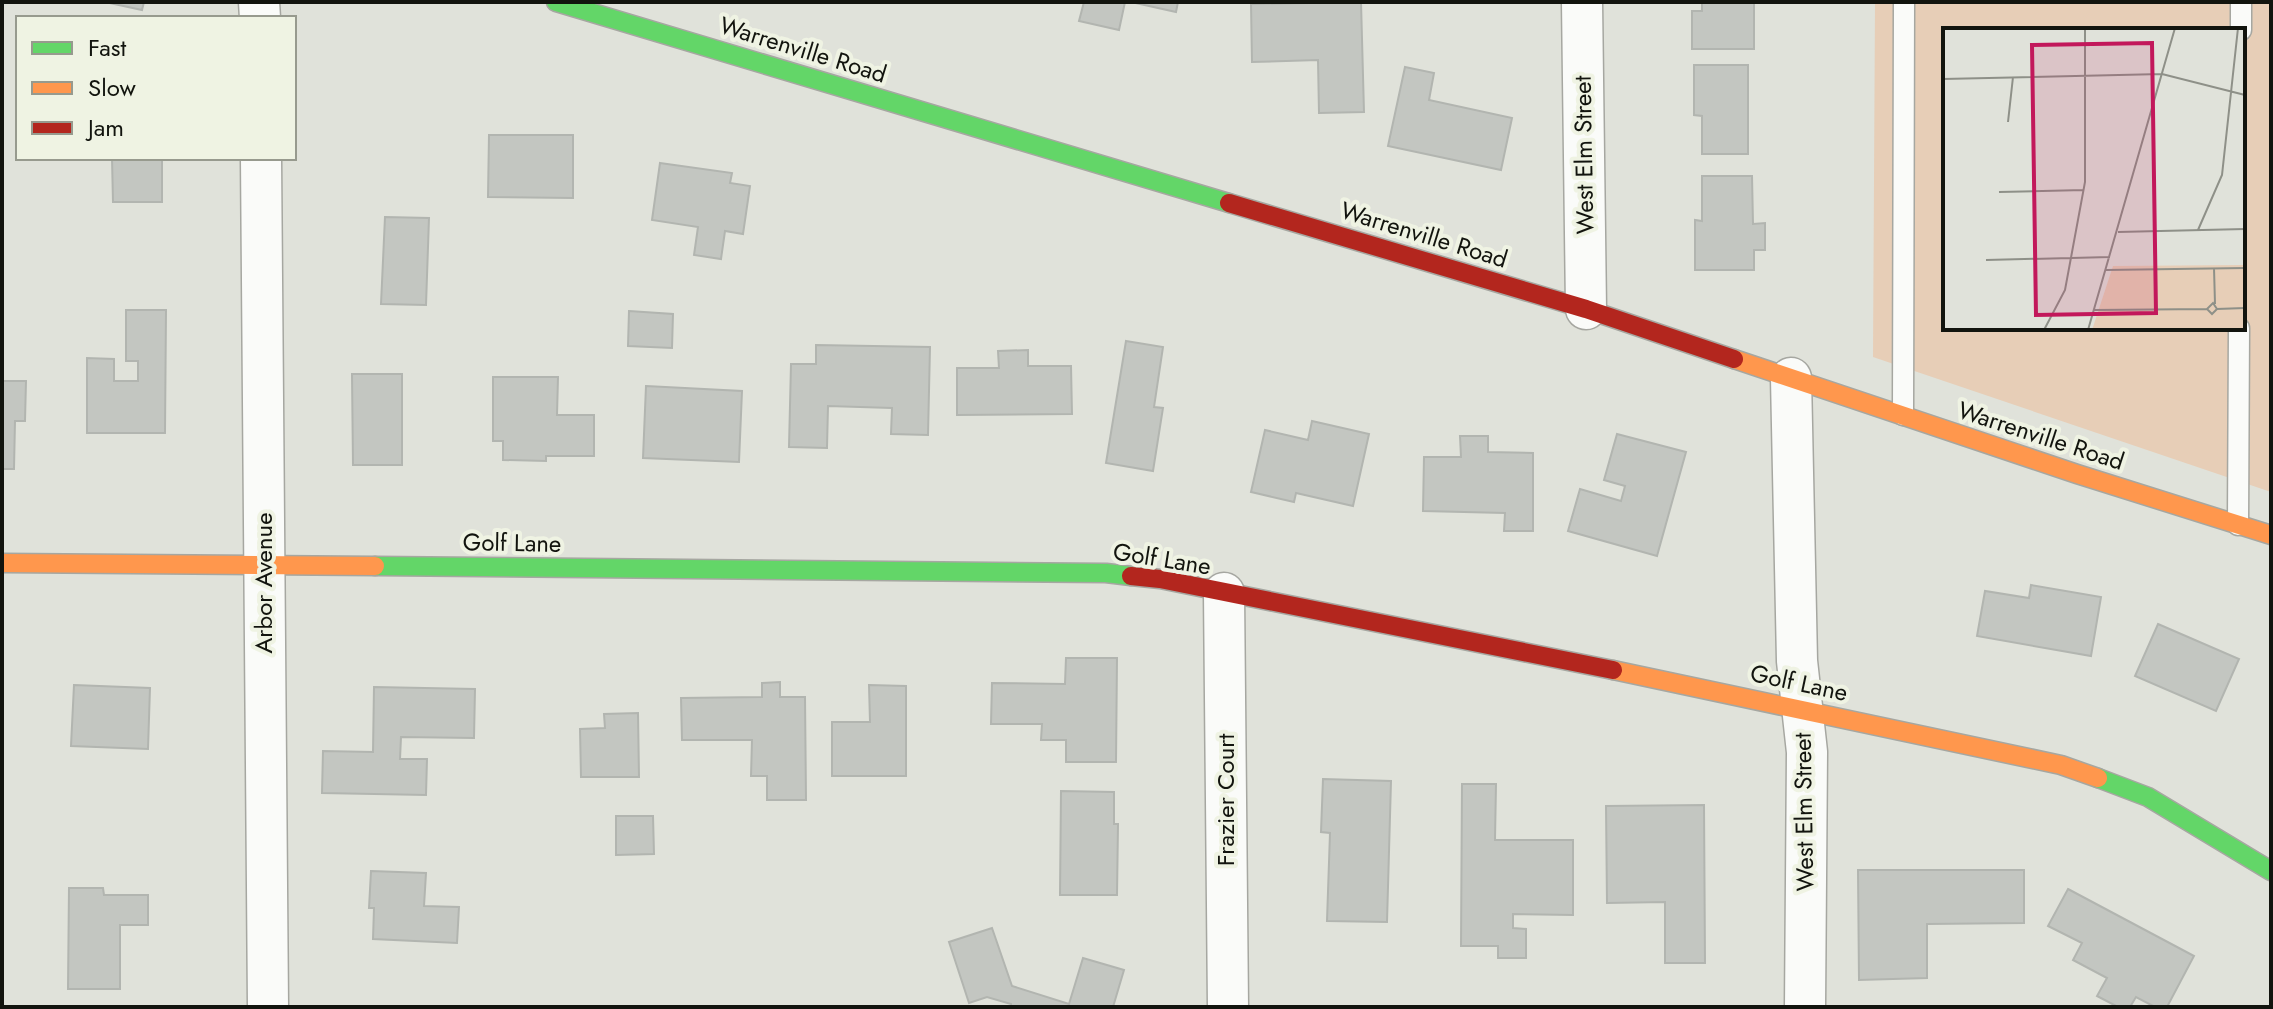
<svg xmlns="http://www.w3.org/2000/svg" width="2273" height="1009" viewBox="0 0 2273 1009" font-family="Jost,sans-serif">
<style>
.green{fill:#e7ceb7;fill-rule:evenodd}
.building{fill:#c3c6c1;stroke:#b2b5b0;stroke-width:2}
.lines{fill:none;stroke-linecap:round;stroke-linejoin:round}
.lane-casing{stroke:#a6a7a1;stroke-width:23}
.street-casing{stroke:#a6a7a1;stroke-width:43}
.fast-casing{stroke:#a6a7a1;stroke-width:21}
.slow-casing{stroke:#a6a7a1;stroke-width:21}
.jam-casing{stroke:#a6a7a1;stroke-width:21}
.lane{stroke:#fafbf9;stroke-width:20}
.street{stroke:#fafbf9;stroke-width:40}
.fast{stroke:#63d668;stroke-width:18}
.slow{stroke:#ff974d;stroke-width:18}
.jam{stroke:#b3261e;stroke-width:18}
.labels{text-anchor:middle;stroke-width:8;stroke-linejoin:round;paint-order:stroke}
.street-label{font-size:24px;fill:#12140e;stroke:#eff3e3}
.inset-road{fill:none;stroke:#8e9088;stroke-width:2}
.view{fill:#c2185b;fill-opacity:0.15;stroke:#c2185b;stroke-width:4}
.inset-edge{fill:none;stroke:#12140e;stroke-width:4}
</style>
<rect width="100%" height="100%" fill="#e0e2da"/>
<!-- green -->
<path class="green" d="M1875,2h396v490l-398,-135zM1945,30h298v298h-298z"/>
<!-- building -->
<g class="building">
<polygon points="105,2 144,2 142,10"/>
<polygon points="1084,2 1125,2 1119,30 1079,21"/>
<polygon points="1131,2 1178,2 1176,12"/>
<polygon points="1361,2 1364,112 1319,113 1318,60 1252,62 1251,4"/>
<polygon points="1702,2 1754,2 1754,49 1692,49 1692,11 1702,11"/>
<polygon points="1694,65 1748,65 1748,154 1702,154 1702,116 1694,115"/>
<polygon points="1405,67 1434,73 1429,100 1512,118 1501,170 1388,146"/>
<polygon points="489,135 573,135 573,198 488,197"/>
<polygon points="112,158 162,158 162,202 113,202"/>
<polygon points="660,163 732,173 730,183 750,186 743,234 725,231 721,259 694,255 698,227 652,220"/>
<polygon points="1702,176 1752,176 1753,224 1765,223 1765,250 1754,250 1754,270 1695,270 1695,220 1702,221"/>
<polygon points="385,217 429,218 426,305 381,304"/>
<polygon points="126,310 166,310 165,433 87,433 87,358 114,359 114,381 138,381 138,361 126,361"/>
<polygon points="629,311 673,314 672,348 628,346"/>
<polygon points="1126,341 1163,347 1154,407 1163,408 1153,471 1106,463"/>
<polygon points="816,345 930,347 928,435 891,434 892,408 828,406 827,448 789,447 791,364 816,364"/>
<polygon points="1028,350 1028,366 1071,366 1072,414 957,415 957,368 999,368 998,351"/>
<polygon points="352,374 402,374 402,465 353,465"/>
<polygon points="493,377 558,377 557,415 594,415 594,456 546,456 546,461 503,460 503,441 493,441"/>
<polygon points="2,381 26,381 25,421 15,421 14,469 2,469"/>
<polygon points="646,386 742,391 739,462 643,458"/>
<polygon points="1312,421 1369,434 1353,506 1296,493 1294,502 1251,492 1265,430 1308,440"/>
<polygon points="1617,434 1686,452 1657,556 1568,531 1580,489 1621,501 1625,486 1604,480"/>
<polygon points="1460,436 1488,436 1488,452 1533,453 1533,531 1504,531 1505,513 1423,511 1424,457 1461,457"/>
<polygon points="2031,585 2101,597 2091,656 1977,636 1985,591 2029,598"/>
<polygon points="2158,624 2239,659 2216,711 2135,676"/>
<polygon points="1066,658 1117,658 1116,762 1066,762 1066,740 1041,740 1042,724 991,724 992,683 1065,684"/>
<polygon points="780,682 780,697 805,697 806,800 767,800 767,776 751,776 752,740 682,740 681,698 762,697 762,683"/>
<polygon points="74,685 150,688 148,749 71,746"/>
<polygon points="869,685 906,686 906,776 832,776 832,722 870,722"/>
<polygon points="374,687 475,689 474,738 401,737 400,759 427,759 426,795 322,793 323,751 373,752"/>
<polygon points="638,713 639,777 581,777 580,729 605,728 604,714"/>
<polygon points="1323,779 1391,781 1387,922 1327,921 1330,833 1321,832"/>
<polygon points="1462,784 1496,784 1495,840 1573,840 1573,915 1513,914 1513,928 1526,929 1526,958 1498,958 1498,946 1461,946"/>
<polygon points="1061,791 1114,792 1114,824 1118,824 1117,895 1060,895"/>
<polygon points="1704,805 1705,963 1665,963 1665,902 1607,903 1606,806"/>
<polygon points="616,816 653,816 654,854 616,855"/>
<polygon points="1858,870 2024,870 2024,923 1927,924 1927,978 1859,980"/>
<polygon points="371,871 426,873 424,906 459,907 457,943 373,939 374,908 369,908"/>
<polygon points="69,888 103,888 104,895 148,895 148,925 120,925 120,989 68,989"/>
<polygon points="2068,889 2194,956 2167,1007 2155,1007 2136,997 2130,1007 2118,1007 2097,996 2107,978 2073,960 2082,943 2048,926"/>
<polygon points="992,928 1012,986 1069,1004 1083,958 1124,970 1113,1007 1011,1007 1011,1004 987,997 969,1003 949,942"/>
</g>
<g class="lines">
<!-- lane casing -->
<g class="lane-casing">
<g id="lane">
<polyline points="2241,30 2241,2"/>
<polyline points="1903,415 1904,2"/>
<polyline points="2238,525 2239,328"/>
</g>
</g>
<!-- street casing -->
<g class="street-casing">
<g id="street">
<polyline points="259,2 260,18"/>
<polyline points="1582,2 1586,309"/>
<polyline points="261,158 268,1007"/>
<polyline points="1791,378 1797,661 1807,752 1805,1007"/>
<polyline points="1224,593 1228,1007"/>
</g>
</g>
<!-- fast casing -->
<g class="fast-casing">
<g id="fast">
<polyline points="556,2 1229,203"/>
<polyline points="375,566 1106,573 1131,576"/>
<polyline points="2098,778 2148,797 2271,871"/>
</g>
</g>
<!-- slow casing -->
<g class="slow-casing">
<g id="slow">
<polyline points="1734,359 2077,474 2271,535"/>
<polyline points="2,563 375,566"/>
<polyline points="1613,670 2061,765 2098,778"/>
</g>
</g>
<!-- jam casing -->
<g class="jam-casing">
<g id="jam">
<polyline points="1229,203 1586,309 1734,359"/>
<polyline points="1131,576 1160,579 1613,670"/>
</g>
</g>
<!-- lane -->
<use href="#lane" class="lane"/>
<!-- street -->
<use href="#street" class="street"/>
<!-- fast -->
<use href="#fast" class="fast"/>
<!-- slow -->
<use href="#slow" class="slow"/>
<!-- jam -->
<use href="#jam" class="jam"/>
</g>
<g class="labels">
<!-- street labels -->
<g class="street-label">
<text transform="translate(803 50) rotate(17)" y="8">Warrenville Road</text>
<text transform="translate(1584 155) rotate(-91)" y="8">West Elm Street</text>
<text transform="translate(1424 235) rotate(17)" y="8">Warrenville Road</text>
<text transform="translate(2041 436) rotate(18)" y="8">Warrenville Road</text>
<text transform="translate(512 543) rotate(1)" y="8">Golf Lane</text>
<text transform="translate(1162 559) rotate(9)" y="8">Golf Lane</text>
<text transform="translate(264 583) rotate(-90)" y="8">Arbor Avenue</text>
<text transform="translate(1799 683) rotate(12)" y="8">Golf Lane</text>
<text transform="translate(1226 800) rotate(-90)" y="8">Frazier Court</text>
<text transform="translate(1804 812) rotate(-91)" y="8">West Elm Street</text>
</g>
</g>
<!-- overview -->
<g transform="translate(1943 28)">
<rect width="302" height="302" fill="#e0e2da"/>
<path d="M302,237v65h-153l21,-64z" fill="#e7ceb7"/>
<path class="inset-road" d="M0,51l219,-5 83,21M65,94l5,-45M56,164l85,-2M255,202l24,-55 16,-147M175,204l127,-3M43,232l124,-3M271,240l1,36M163,242l139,-2M274,281l-4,-6 -6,6 5,5 5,-5 28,-1M151,282l113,-1M101,302l21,-40 20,-108v-154M145,302l87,-302"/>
<path class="view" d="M209,15l4,270 -120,2 -4,-270z"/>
<rect width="302" height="302" class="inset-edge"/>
</g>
<!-- border -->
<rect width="2273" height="1009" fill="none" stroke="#12140e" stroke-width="8"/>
<!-- legend -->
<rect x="16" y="16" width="280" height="144" fill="#eff3e3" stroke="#979a8e" stroke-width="2"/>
<rect x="32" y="42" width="40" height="12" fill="#63d668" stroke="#979a8e" stroke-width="2"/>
<text x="88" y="56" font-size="24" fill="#12140e">Fast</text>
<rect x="32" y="82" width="40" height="12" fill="#ff974d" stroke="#979a8e" stroke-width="2"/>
<text x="88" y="96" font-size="24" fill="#12140e">Slow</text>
<rect x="32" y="122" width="40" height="12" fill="#b3261e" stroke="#979a8e" stroke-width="2"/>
<text x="88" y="136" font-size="24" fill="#12140e">Jam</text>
</svg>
